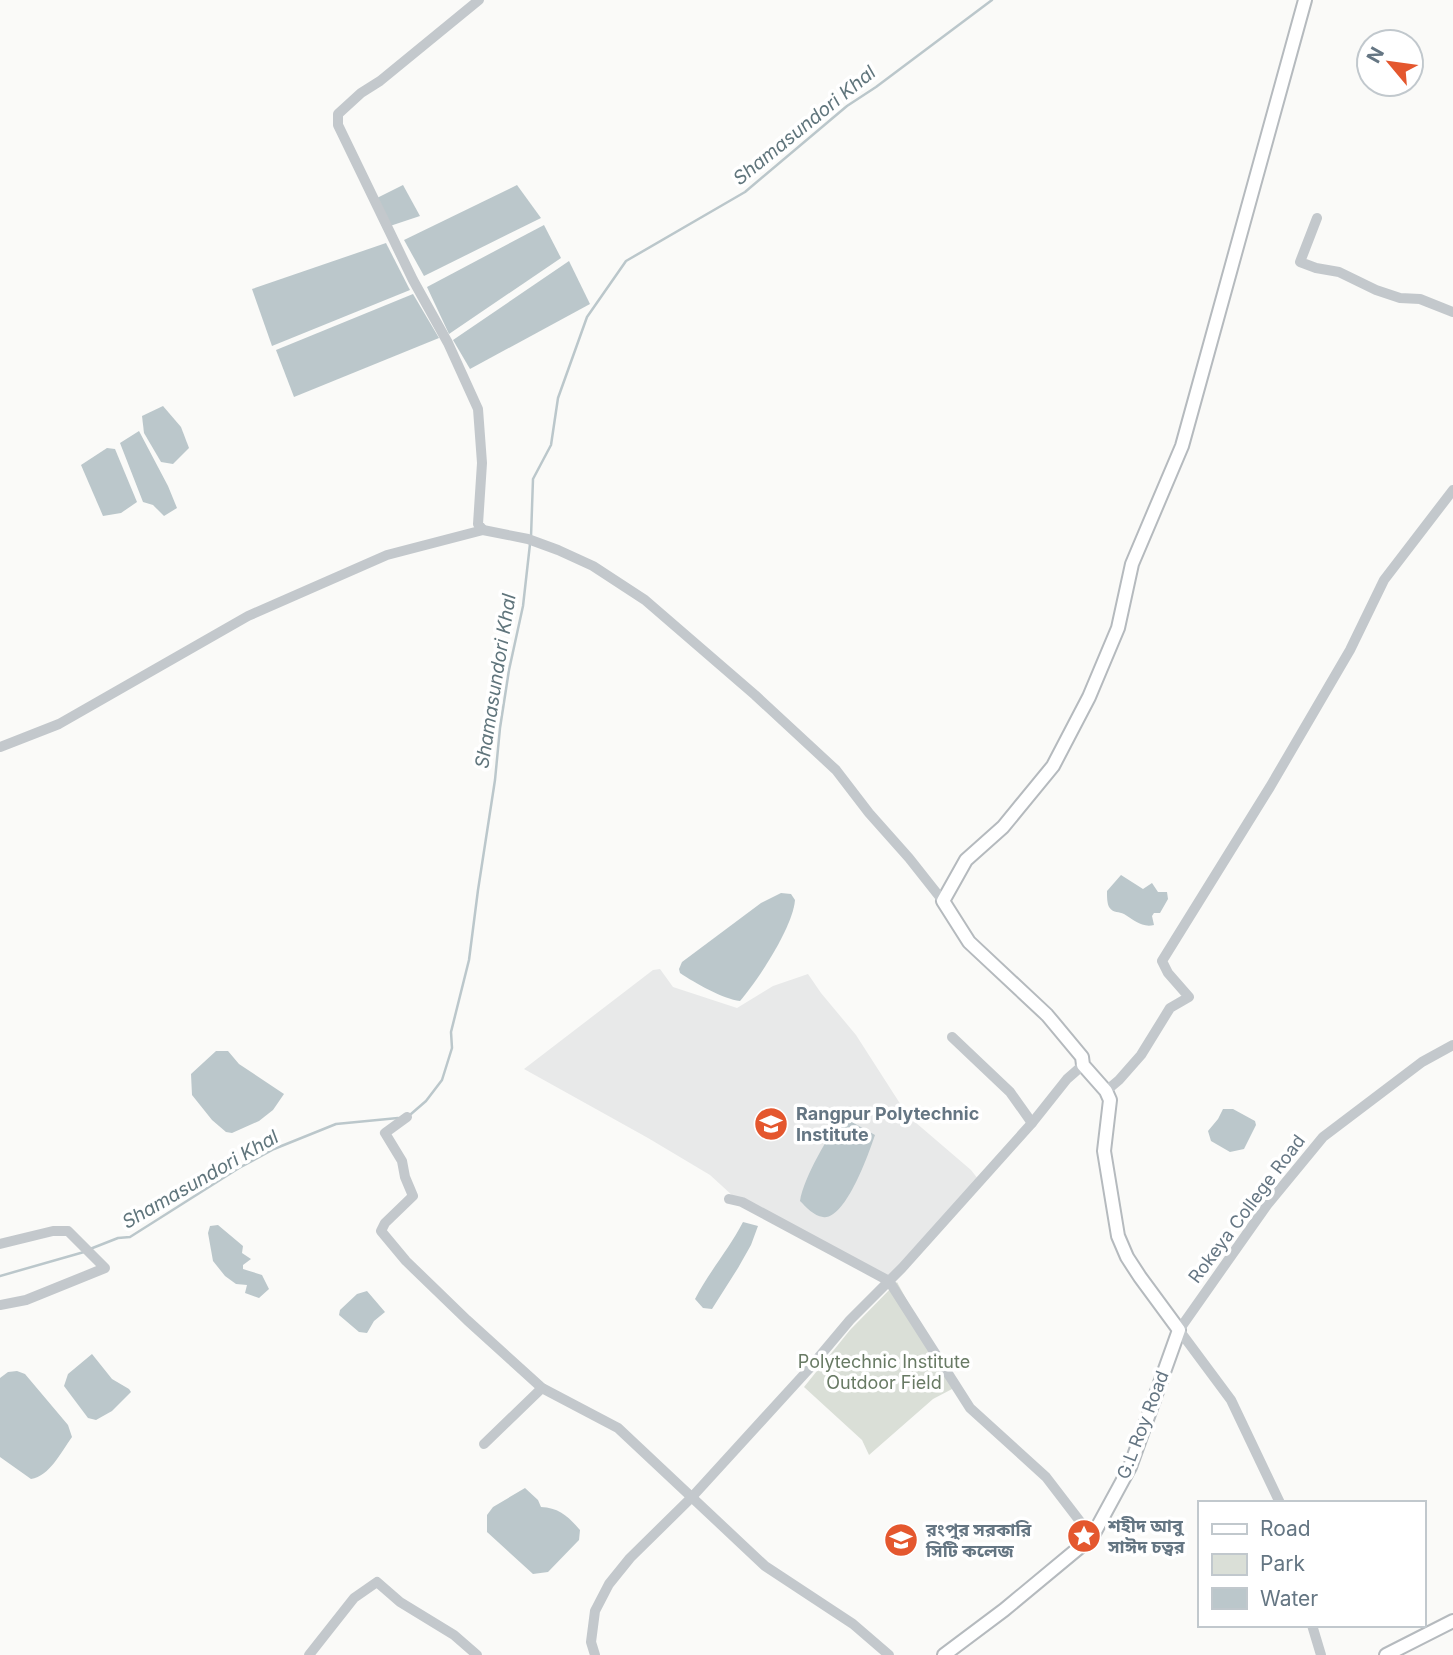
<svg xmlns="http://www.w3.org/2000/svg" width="1453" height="1655" viewBox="0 0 1453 1655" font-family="Inter,'Noto Sans Bengali',sans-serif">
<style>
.built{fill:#e8e9e9}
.green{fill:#dadfd7}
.water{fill:#bbc7cb}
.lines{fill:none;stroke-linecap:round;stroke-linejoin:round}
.stream{stroke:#bbc7cb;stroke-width:2.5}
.major-casing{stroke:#b5babe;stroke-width:16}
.minor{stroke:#c3c8cc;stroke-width:10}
.major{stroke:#fff;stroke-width:12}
.labels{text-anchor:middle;stroke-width:7;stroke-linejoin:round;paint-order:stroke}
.poi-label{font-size:18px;font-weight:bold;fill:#657683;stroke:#fff;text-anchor:start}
.street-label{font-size:18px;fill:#657683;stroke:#fff}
.park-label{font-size:18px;fill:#687a64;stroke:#fff}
.water-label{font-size:19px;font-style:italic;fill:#60757c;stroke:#fff}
</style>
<rect width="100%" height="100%" fill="#fafaf8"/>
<!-- built -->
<polygon class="built" points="660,969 673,987 737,1008 773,986 808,974 821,993 856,1035 908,1116 971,1170 978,1179 884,1281 733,1196 710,1175 648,1138 524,1069 653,970"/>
<!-- green -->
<polygon class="green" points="897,1282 954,1388 933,1399 869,1455 862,1440 804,1387 850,1330"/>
<!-- water -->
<g class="water">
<polygon points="403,185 420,216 390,226 377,198"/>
<polygon points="517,185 541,218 424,276 404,240"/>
<polygon points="544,225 561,258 449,334 427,287"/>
<polygon points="386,243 410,290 272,346 252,289"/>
<polygon points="569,261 590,304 470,369 453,340"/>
<polygon points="413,294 439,338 294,397 276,350"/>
<polygon points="163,406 181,427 189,448 173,464 161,462 144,433 142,416"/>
<polygon points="139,431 168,486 177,508 164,516 153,505 143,502 120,443"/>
<polygon points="107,448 115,449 137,502 121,513 103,516 81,465"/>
<path d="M1121,875l22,14 9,-6 6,9h9l1,7 -8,14h-6l-2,3 2,9c-12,3 -20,-5 -30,-11 -5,-3 -10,0 -15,-7 -2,-4 -2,-11 -2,-16z"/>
<path d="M781,893l10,1 4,6c-2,27 -37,80 -55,101 -17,-2 -45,-18 -60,-28l-1,-4 3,-7 79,-59z"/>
<polygon points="216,1051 228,1051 239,1064 284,1094 273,1110 259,1121 232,1133 226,1132 212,1120 192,1095 191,1074"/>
<polygon points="1223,1109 1233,1109 1255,1121 1256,1125 1244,1149 1230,1152 1211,1141 1208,1131 1218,1119"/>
<path d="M843,1117l32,18c-6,18 -30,86 -52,82 -9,-1 -17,-10 -23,-16 4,-24 28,-65 43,-84z"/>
<path d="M743,1222l15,4 -7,19 -13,23 -26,41 -9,-1 -8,-9c14,-27 34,-50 48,-77z"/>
<polygon points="218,1225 243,1246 242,1253 251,1259 243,1265 243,1269 262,1275 269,1289 259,1298 245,1293 247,1285 236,1284 225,1276 213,1261 208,1233 210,1226"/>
<polygon points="367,1291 385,1312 374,1321 367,1333 359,1332 339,1315 340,1310 357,1294"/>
<polygon points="92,1354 112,1379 129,1389 131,1392 112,1411 96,1420 88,1418 64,1386 68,1374"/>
<path d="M17,1371l8,3 43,51 4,12c-11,15 -22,39 -41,42l-31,-22v-79l8,-6z"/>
<path d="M525,1488l13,12 3,7c18,1 27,9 39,23l-1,10 -31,32 -15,2 -46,-42v-17l6,-8z"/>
</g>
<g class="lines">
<!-- stream -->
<g class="stream">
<polyline points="531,537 533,479 551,445 558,398 587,317 626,261 745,192 847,106 876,87 992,0"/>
<polyline points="411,1114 426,1101 442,1080 452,1048 451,1032 469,960 478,890 495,780 500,728 509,670 523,606 530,544"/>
<polyline points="90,1249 118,1238 130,1237 239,1168 274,1149 336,1124 398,1118"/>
<polyline points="0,1276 84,1252"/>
</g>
<!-- major casing -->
<g class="major-casing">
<g id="major">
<polyline points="944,1655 1004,1610 1092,1537 1130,1467 1179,1330 1140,1277 1127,1257 1118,1236 1104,1151 1110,1100 1106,1091 1083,1065 1082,1057 1047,1015 969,942 943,901 966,860 1003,827 1053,766 1089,697 1118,628 1132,564 1182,446 1305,0"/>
<polyline points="1386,1655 1453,1621"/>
</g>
</g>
<!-- minor -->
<g class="minor">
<polyline points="479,0 380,81 361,93 338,114 338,125 413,280 448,343 478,409 482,463 478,524 483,530"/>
<polyline points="1317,218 1300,262 1316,268 1339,272 1376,290 1400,298 1420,299 1453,312"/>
<polyline points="0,747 59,724 248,616 387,555 483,530 528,539 558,550 593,566 645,600 755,695 836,770 869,813 909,858 943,901"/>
<polyline points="952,1037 1010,1092 1032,1123"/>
<polyline points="1106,1091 1119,1080 1141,1055 1170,1008 1189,997 1168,973 1162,961 1270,787 1350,650 1384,580 1453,490"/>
<polyline points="407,1117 385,1133 402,1161 405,1177 413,1196 385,1223 381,1231 406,1261 467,1320 542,1388 618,1428 765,1566 853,1624 889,1655"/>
<polyline points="729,1199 742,1202 889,1281 970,1408 1046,1477 1092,1537"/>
<polyline points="0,1244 53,1231 68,1231 105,1268 26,1300 0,1305"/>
<polyline points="484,1444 542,1388"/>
<polyline points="1280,1503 1231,1400 1179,1330 1267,1205 1323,1137 1422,1062 1453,1045"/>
<polyline points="1312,1625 1321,1655"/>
<polyline points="309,1655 354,1598 377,1582 400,1602 454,1635 477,1655"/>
<polyline points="595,1655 591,1642 595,1611 609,1584 630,1558 692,1497 808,1370 850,1320 902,1268 1032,1123 1067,1079 1083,1065"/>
</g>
<!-- major -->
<use href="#major" class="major"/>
</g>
<!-- icons -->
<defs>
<g id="university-disc" transform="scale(1.75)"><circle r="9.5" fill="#e4572e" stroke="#fff"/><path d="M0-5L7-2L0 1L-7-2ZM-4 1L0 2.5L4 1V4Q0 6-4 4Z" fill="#fff"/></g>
<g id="sight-disc" transform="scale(1.75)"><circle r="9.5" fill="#e4572e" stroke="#fff"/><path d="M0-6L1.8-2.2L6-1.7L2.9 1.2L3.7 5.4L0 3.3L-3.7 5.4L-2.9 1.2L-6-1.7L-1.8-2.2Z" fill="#fff"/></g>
</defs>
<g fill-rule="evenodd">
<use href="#university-disc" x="771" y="1124"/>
<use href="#sight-disc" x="1084" y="1536"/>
<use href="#university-disc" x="901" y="1540"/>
</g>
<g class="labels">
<!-- poi labels -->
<g class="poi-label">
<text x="796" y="1120">Rangpur Polytechnic<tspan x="796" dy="21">Institute</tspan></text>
<text x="1108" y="1532">শহীদ আবু<tspan x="1108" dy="21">সাঈদ চত্বর</tspan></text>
<text x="926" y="1536">রংপুর সরকারি<tspan x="926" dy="21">সিটি কলেজ</tspan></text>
</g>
<!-- street labels -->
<g class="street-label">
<text transform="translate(1247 1209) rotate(-53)" y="6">Rokeya College Road</text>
<text transform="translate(1143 1425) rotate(-69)" y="6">G.L Roy Road</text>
</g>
<!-- park labels -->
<g class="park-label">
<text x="884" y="1368">Polytechnic Institute<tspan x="884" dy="21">Outdoor Field</tspan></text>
</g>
<!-- water labels -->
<g class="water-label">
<text transform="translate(804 125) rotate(-39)" y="7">Shamasundori Khal</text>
<text transform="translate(495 681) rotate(-81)" y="7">Shamasundori Khal</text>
<text transform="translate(200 1179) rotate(-30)" y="7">Shamasundori Khal</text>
</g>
</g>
<!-- legend -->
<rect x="1198" y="1501" width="228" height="126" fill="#ffffff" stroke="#c1c8cd" stroke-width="2"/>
<rect x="1212" y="1524" width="35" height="10" fill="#ffffff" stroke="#c1c8cd" stroke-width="2"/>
<text x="1260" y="1536" font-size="21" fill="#657683">Road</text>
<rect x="1212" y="1554" width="35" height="21" fill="#dadfd7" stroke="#c1c8cd" stroke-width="2"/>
<text x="1260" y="1571" font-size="21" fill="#657683">Park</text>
<rect x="1212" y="1588" width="35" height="21" fill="#bbc7cb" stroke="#c1c8cd" stroke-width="2"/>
<text x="1260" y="1606" font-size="21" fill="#657683">Water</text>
<!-- north arrow -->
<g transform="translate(1390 63) rotate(299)"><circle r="33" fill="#ffffff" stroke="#c1c8cd" stroke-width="2"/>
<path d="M0-5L12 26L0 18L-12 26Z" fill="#e4572e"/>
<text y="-10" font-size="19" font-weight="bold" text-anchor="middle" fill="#657683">N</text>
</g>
</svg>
